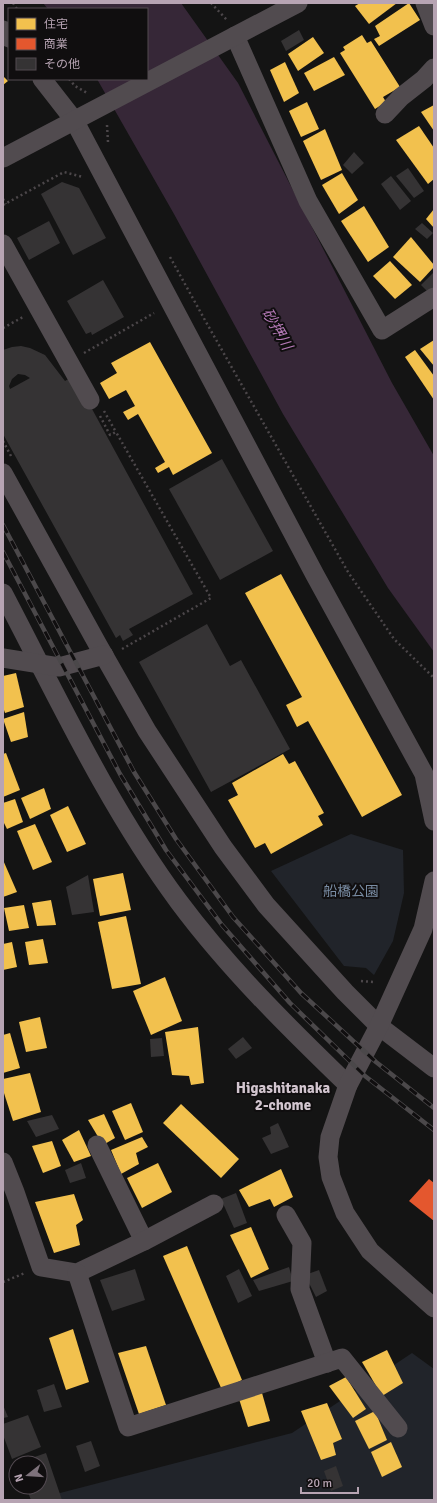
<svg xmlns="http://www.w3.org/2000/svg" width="437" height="1503" viewBox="0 0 437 1503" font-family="Signika,'Noto Sans JP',sans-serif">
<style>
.green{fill:#21242a}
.water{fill:#362737}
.homes{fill:#f2c14e}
.shops{fill:#e4572e}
.building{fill:#353334;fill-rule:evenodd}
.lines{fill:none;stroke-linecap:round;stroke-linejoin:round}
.path{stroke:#4c474a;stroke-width:2.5;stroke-dasharray:2 3;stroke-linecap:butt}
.minor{stroke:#514b4f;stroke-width:19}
.rail-casing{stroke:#4b484a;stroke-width:4.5}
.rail{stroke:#100e0f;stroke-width:3;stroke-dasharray:9;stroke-linecap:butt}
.labels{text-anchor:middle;stroke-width:4;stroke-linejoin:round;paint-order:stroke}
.park-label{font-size:14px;fill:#798ca3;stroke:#100e0f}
.water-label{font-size:15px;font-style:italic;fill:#b378b5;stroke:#100e0f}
.neighbourhood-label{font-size:15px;font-weight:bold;fill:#d2c5cf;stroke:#100e0f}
</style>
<rect width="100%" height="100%" fill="#141414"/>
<!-- green -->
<g class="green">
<polygon points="351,834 403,850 404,893 393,941 374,975 366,968 344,966 271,871"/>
<polygon points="412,1353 434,1369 434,1500 33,1500 292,1433"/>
</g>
<!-- water -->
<polygon class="water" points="43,3 181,3 238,83 392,383 434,456 434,652 388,588 283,414 174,214 97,79 147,79 147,9 48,9"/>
<!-- homes -->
<g class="homes">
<polygon points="360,3 397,3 369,24 355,6"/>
<polygon points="409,3 420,20 379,46 374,39 380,36 375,26"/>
<polygon points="362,35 367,43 371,41 400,87 383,97 386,102 375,109 340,53 345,50 343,47"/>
<polygon points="313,37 324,53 298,71 288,54"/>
<polygon points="334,57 345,75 314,91 304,73"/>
<polygon points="285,62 299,93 284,102 270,70"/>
<polygon points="3,76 8,81 3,85"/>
<polygon points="307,102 319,129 301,137 289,111"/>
<polygon points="434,105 434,131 421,112"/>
<polygon points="419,126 434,148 434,179 428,184 396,140"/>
<polygon points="325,129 342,170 321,180 303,141"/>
<polygon points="342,173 358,200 339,214 322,185"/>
<polygon points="364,206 389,247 368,262 341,221"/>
<polygon points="434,209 434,228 426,219"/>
<polygon points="411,237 434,265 434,267 420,282 393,257"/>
<polygon points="390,261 412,285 395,299 373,276"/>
<polygon points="434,340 434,366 420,349"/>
<polygon points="150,342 212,453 173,475 169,467 158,473 155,468 165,462 138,414 128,420 123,412 135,406 126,390 109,399 100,383 117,373 111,363"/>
<polygon points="415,350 434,376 434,400 405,357"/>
<polygon points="281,574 402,795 362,817 308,721 297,727 286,705 302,697 245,593"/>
<polygon points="16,673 24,707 5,713 3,707 3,676"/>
<polygon points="24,712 28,737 11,742 3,719"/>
<polygon points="6,753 20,790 3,797 3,754"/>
<polygon points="283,754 289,764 295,761 324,813 318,816 323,825 271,854 265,843 255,848 228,800 238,795 232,783"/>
<polygon points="44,788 51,809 30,819 21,798"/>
<polygon points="15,799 23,822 7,829 3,821 3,803"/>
<polygon points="68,806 86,844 67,852 50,815"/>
<polygon points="35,824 52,862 33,870 17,831"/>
<polygon points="3,860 17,892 3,897"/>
<polygon points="123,873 131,910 100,916 93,879"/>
<polygon points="51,900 56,925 37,926 32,903"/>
<polygon points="24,905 29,928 9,931 4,908"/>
<polygon points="126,916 141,984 112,989 98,922"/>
<polygon points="43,939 48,963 29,965 25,942"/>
<polygon points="12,942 17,967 3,970 3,944"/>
<polygon points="165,977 182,1021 151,1035 133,991"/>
<polygon points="40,1017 47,1048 26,1052 19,1022"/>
<polygon points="198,1027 204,1083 191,1085 189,1076 172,1075 165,1032"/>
<polygon points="10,1033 20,1068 3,1073 3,1035"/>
<polygon points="30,1073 41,1112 13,1121 3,1090 3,1079"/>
<polygon points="131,1103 143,1132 125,1140 112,1111"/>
<polygon points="181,1104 239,1159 221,1178 163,1123"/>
<polygon points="104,1114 115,1138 103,1145 88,1120"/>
<polygon points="79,1130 91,1156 74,1162 62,1140"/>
<polygon points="142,1137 148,1147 136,1153 139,1164 121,1174 111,1150"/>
<polygon points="52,1141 61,1166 43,1173 32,1146"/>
<polygon points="158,1163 172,1192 142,1208 127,1178"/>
<polygon points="281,1169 293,1197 274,1207 270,1199 249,1207 239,1190"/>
<polygon points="74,1194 83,1220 76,1225 80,1245 54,1253 35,1202"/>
<polygon points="251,1227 269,1269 251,1278 230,1235"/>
<polygon points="187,1246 242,1380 222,1390 163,1256"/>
<polygon points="73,1329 89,1382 66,1390 49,1338"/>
<polygon points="146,1346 166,1405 139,1414 118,1353"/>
<polygon points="387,1350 403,1383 382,1396 362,1362"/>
<polygon points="346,1377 366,1409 353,1418 329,1386"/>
<polygon points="262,1393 270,1421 248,1427 239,1399"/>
<polygon points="327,1403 342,1439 333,1443 336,1455 321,1460 301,1411"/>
<polygon points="375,1411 387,1440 369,1449 355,1421"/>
<polygon points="391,1442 402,1467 382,1477 371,1452"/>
</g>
<!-- shops -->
<polygon class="shops" points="429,1179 434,1183 434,1221 409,1201"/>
<!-- building -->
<g class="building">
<polygon points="299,30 304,40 286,51 281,41"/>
<polygon points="354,152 364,163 352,174 343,165"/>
<polygon points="408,168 424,191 414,198 396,176"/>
<polygon points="391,176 411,201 400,210 381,184"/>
<polygon points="62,182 79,188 106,238 73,255 41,194"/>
<polygon points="49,221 60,243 29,260 17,238"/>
<polygon points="422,223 433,233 427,239 415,229"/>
<polygon points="434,272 434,292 431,295 421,285"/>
<polygon points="103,280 124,317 92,335 91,332 86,334 67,301"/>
<path d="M21,346l9,2 15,7 20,26 9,-5 119,218 -64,35 4,6 -10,6 -3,-6 -4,3 -113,-204v-84l9,-3zM18,374l7,1 5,3 -20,11 -1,-3 3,-7z"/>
<polygon points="222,459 273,551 220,580 169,489"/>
<polygon points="207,624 230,666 241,660 290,749 211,792 139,662"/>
<polygon points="88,875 94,912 72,915 66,887"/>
<polygon points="243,1037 252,1048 236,1059 228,1049"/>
<polygon points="162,1038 164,1056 151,1057 150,1039"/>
<polygon points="52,1115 59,1129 36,1137 27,1121"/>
<polygon points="278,1123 289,1147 271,1154 262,1138 271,1134 270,1127"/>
<polygon points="81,1163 86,1178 70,1183 65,1170"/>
<polygon points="236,1193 247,1223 234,1228 221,1199"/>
<polygon points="289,1267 293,1281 259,1291 253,1280"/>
<polygon points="135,1269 145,1300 112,1311 100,1280"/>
<polygon points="239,1269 252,1296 238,1303 226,1276"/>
<polygon points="319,1270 327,1291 316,1297 305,1275"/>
<polygon points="54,1384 62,1407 44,1412 37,1390"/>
<polygon points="3,1405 8,1417 3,1418"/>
<polygon points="28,1415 41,1447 12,1459 3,1435 3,1424"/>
<polygon points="91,1441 100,1466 85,1472 76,1446"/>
<polygon points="46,1453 62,1500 31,1500 26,1487 40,1487 40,1463 17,1463"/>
<polygon points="336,1466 343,1486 331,1491 324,1471"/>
</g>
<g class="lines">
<!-- path -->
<g class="path">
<polyline points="13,3 17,9"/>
<polyline points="211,3 227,20"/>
<polyline points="69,79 75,86 87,93"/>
<polyline points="107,125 108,142"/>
<polyline points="3,199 6,204"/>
<polyline points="3,205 64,172 83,177"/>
<polyline points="170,257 206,322 348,572 394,639 434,678"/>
<polyline points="3,328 23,317"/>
<polyline points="84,353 154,313"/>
<polyline points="104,411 116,432"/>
<polyline points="100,416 110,435 116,432 211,598 122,649"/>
<polyline points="3,441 11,456"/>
<polyline points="361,981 374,982"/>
<polyline points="3,1282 25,1273"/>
</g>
<!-- minor -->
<g class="minor">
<polyline points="425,3 434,26"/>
<polyline points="3,30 9,38"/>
<polyline points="235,36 308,201 382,330 434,297"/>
<polyline points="42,79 74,120 315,575 424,774 434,821"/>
<polyline points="385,114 401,97 424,79 434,68"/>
<polyline points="3,158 298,3"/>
<polyline points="3,244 90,400"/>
<polyline points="3,473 98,645 147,731 223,847 266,905 345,992 379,1026 434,1068"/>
<path d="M3,593c55,105 105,213 176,309 50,67 109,125 169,183"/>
<polyline points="3,658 59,667 104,655"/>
<polyline points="434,881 423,929 379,1026 348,1085 330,1137 328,1157 331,1177 345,1213 370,1251 434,1308"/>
<polyline points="97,1145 144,1241"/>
<polyline points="3,1162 15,1192 41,1267 77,1273 144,1241 214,1204"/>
<polyline points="286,1215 302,1243 300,1289 327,1363"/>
<polyline points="77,1273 128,1427 342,1358 398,1428"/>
</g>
<!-- rail casing -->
<g class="rail-casing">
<g id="rail">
<polyline points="3,525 134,772 176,839 233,917 301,993 376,1062 434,1108"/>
<polyline points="3,552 120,774 166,850 222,925 290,1003 365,1076 434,1130"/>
</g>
</g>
<!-- rail -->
<use href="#rail" class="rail"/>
</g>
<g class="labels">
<!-- park labels -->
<g class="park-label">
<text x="351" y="896">船橋公園</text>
</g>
<!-- water labels -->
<g class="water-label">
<text transform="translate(277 329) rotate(60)" y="5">砂押川</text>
</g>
<!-- neighbourhood labels -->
<g class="neighbourhood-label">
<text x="283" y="1093">Higashitanaka<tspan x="283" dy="17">2-chome</tspan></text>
</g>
</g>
<!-- border -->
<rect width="437" height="1503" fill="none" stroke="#b7a4b3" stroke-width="8"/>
<!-- legend -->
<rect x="8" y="8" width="140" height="72" fill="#100e0f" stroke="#534a51"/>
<rect x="16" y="18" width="20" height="12" fill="#f2c14e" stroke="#534a51"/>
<text x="44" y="28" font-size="12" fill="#b7a4b3">住宅</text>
<rect x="16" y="38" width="20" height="12" fill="#e4572e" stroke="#534a51"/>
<text x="44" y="48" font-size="12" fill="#b7a4b3">商業</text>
<rect x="16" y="58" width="20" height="12" fill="#353334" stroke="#534a51"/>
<text x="44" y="68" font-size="12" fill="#b7a4b3">その他</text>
<!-- north arrow -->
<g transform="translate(28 1475) rotate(253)"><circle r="19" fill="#100e0f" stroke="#534a51"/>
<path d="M0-3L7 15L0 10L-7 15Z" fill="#7e727b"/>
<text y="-6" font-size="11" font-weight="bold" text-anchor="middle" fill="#b7a4b3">N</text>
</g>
<!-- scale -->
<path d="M301 1487v6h57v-6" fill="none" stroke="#b7a4b3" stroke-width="2"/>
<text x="307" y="1487" font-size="12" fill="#b7a4b3" stroke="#100e0f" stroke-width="3" paint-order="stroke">20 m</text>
</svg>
